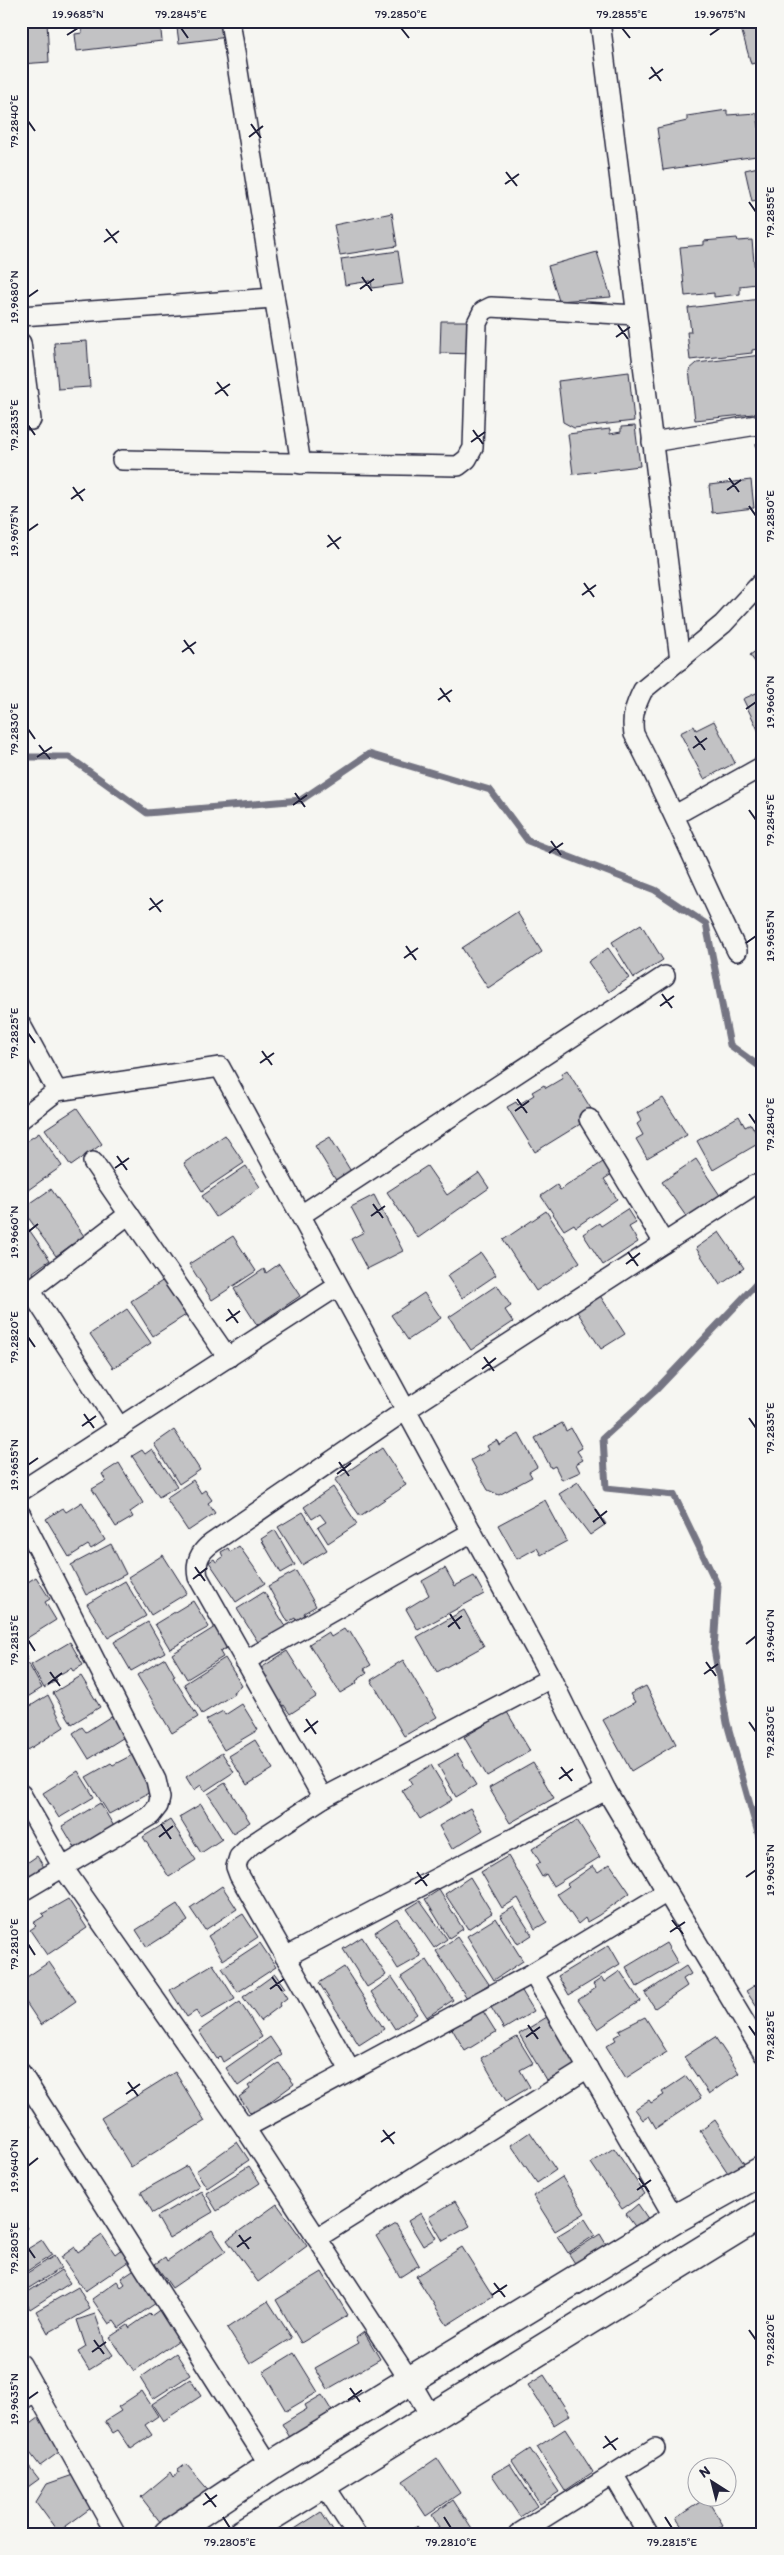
<svg xmlns="http://www.w3.org/2000/svg" width="784" height="2555" viewBox="0 0 784 2555" font-family="Itim,sans-serif">
<style>
.lines{fill:none;stroke-linecap:round;stroke-linejoin:round}
.stream{stroke:#757583;stroke-width:7}
.building{fill:#c2c2c4;stroke:#22223b}
.minor-casing{stroke:#22223b;stroke-width:22}
.secondary-casing{stroke:#22223b;stroke-width:31}
.minor{stroke:#f6f6f2;stroke-width:19}
.secondary{stroke:#f6f6f2;stroke-width:28}
.ticks{fill:none;stroke:#22223b;stroke-width:2}
.neatline{fill:none;stroke:#22223b;stroke-width:2}
.ticks-label{font-size:12px;text-anchor:middle;fill:#22223b}
</style>
<rect width="100%" height="100%" fill="#f6f6f2"/>
<filter id="ink" filterUnits="userSpaceOnUse"><feTurbulence type="fractalNoise" baseFrequency=".02" numOctaves="2"/><feDisplacementMap in="SourceGraphic" scale="10" xChannelSelector="R" yChannelSelector="G"/><feConvolveMatrix kernelMatrix="1 2 1 2 8 2 1 2 1" color-interpolation-filters="sRGB"/></filter>
<g filter="url(#ink)">
<g class="lines">
<!-- stream -->
<g class="stream">
<polyline points="21,757 69,757 147,813 301,800 369,754 490,790 528,841 655,890 706,924 730,1045 763,1069"/>
<polyline points="763,1277 655,1391 603,1438 606,1488 674,1495 718,1586 714,1649 727,1723 763,1851"/>
</g>
</g>
<!-- building -->
<g class="building">
<polygon points="21,21 47,21 49,62 21,64"/>
<polygon points="81,21 160,21 162,41 77,51 75,34 82,33"/>
<polygon points="170,21 226,21 228,37 179,43 177,28 170,28"/>
<polygon points="739,21 763,21 763,61 751,64"/>
<polygon points="727,110 727,115 757,113 763,155 663,170 657,128 687,121 687,116"/>
<polygon points="763,166 763,199 752,201 745,170"/>
<polygon points="763,208 763,232 758,209"/>
<polygon points="392,213 397,246 340,255 334,225"/>
<polygon points="737,238 738,241 752,240 756,284 740,286 740,294 714,297 714,293 685,296 680,247 704,245 704,241"/>
<polygon points="398,251 403,284 372,288 371,281 345,285 341,259"/>
<polygon points="597,252 611,297 559,301 548,266"/>
<polygon points="760,299 763,348 752,350 752,353 690,360 687,332 691,332 688,308"/>
<polygon points="441,321 476,321 475,354 440,353"/>
<polygon points="87,341 90,387 58,389 54,343"/>
<polygon points="761,355 763,413 695,420 689,370 697,363"/>
<polygon points="629,372 634,421 574,428 563,422 558,381"/>
<polygon points="635,426 640,466 573,474 568,434 610,429 610,434 621,432 621,427"/>
<polygon points="763,443 763,507 756,444"/>
<polygon points="751,480 754,508 712,513 709,485"/>
<polygon points="763,605 763,617 757,609"/>
<polygon points="763,646 763,673 750,655"/>
<polygon points="763,690 763,740 743,699"/>
<polygon points="714,721 735,763 704,779 680,733 694,726 696,730"/>
<polygon points="517,912 542,952 488,988 462,948"/>
<polygon points="641,924 663,960 634,978 612,942"/>
<polygon points="608,948 629,978 609,992 588,962"/>
<polygon points="567,1070 595,1115 535,1152 507,1107 516,1102 518,1105 534,1095 532,1092 544,1085 546,1088 563,1078 561,1074"/>
<polygon points="663,1098 687,1135 647,1158 636,1139 643,1135 637,1124 641,1121 637,1113"/>
<polygon points="77,1108 102,1144 71,1166 45,1129"/>
<polygon points="739,1116 745,1127 751,1124 761,1142 713,1170 697,1141"/>
<polygon points="39,1133 62,1166 21,1195 21,1145"/>
<polygon points="225,1135 244,1163 202,1191 184,1163"/>
<polygon points="330,1137 352,1173 337,1182 315,1146"/>
<polygon points="696,1159 721,1197 688,1219 662,1182"/>
<polygon points="603,1162 612,1174 604,1179 617,1199 576,1227 574,1224 564,1230 541,1196 557,1185 560,1190"/>
<polygon points="246,1166 260,1187 216,1217 202,1196"/>
<polygon points="427,1166 447,1195 479,1173 489,1188 418,1238 387,1192"/>
<polygon points="51,1189 84,1236 56,1256 22,1209"/>
<polygon points="374,1195 403,1251 367,1269 351,1239 364,1232 351,1207"/>
<polygon points="627,1209 636,1223 629,1227 638,1242 603,1265 583,1234 599,1223 601,1226"/>
<polygon points="546,1211 580,1262 536,1291 503,1240"/>
<polygon points="21,1218 50,1260 33,1272 35,1277 22,1285"/>
<polygon points="719,1232 744,1268 720,1285 696,1248"/>
<polygon points="233,1236 256,1271 212,1300 189,1264"/>
<polygon points="481,1253 496,1275 462,1298 447,1276"/>
<polygon points="279,1264 300,1296 257,1325 234,1289 264,1269 266,1273"/>
<polygon points="167,1278 189,1313 153,1336 131,1301"/>
<polygon points="497,1285 511,1306 505,1310 513,1322 471,1350 449,1317"/>
<polygon points="424,1293 441,1318 408,1340 391,1315"/>
<polygon points="599,1294 625,1334 601,1349 576,1310"/>
<polygon points="127,1309 151,1343 113,1368 90,1334"/>
<polygon points="562,1423 566,1431 571,1428 582,1448 577,1451 583,1460 576,1464 580,1472 562,1480 555,1466 551,1468 535,1438"/>
<polygon points="174,1430 200,1470 179,1484 154,1444"/>
<polygon points="519,1434 537,1467 529,1472 532,1477 499,1495 488,1490 471,1460 489,1450 487,1446 497,1440 499,1445"/>
<polygon points="382,1448 406,1485 360,1516 335,1480"/>
<polygon points="152,1449 177,1486 159,1497 132,1456 142,1450 145,1454"/>
<polygon points="119,1463 143,1503 130,1512 133,1517 116,1527 92,1489 106,1481 102,1474"/>
<polygon points="193,1480 201,1493 205,1490 212,1500 208,1503 215,1513 188,1531 166,1498"/>
<polygon points="578,1482 606,1524 590,1535 559,1494"/>
<polygon points="333,1487 357,1524 328,1543 318,1527 326,1522 320,1514 312,1519 304,1507"/>
<polygon points="545,1500 567,1541 541,1555 537,1548 517,1559 498,1525"/>
<polygon points="82,1502 105,1540 91,1549 88,1545 69,1557 46,1519 63,1508 66,1512"/>
<polygon points="303,1512 327,1550 302,1565 278,1527"/>
<polygon points="275,1530 295,1565 281,1573 261,1539"/>
<polygon points="111,1544 126,1574 86,1595 71,1565"/>
<polygon points="239,1546 265,1583 236,1602 209,1562 214,1559 216,1562 223,1557 221,1552 228,1548 230,1552"/>
<polygon points="163,1555 187,1593 151,1615 128,1577"/>
<polygon points="445,1568 455,1586 474,1576 484,1594 418,1630 406,1609 429,1595 422,1581"/>
<polygon points="296,1571 316,1606 304,1613 306,1618 297,1623 295,1618 288,1622 268,1586"/>
<polygon points="36,1577 50,1599 45,1602 56,1620 24,1640 21,1636 21,1586"/>
<polygon points="125,1581 146,1616 108,1638 87,1604"/>
<polygon points="264,1592 288,1630 261,1647 237,1609"/>
<polygon points="193,1601 209,1627 170,1649 155,1624"/>
<polygon points="464,1610 484,1646 437,1672 417,1637"/>
<polygon points="148,1622 165,1652 131,1671 114,1642"/>
<polygon points="215,1627 228,1647 220,1652 223,1657 187,1679 172,1654"/>
<polygon points="344,1629 347,1633 350,1631 371,1665 364,1669 367,1673 356,1681 357,1683 340,1693 309,1644 328,1632 331,1637"/>
<polygon points="70,1642 83,1665 73,1671 71,1668 55,1677 57,1680 44,1688 31,1665"/>
<polygon points="21,1648 28,1660 21,1663"/>
<polygon points="287,1651 316,1697 290,1714 284,1705 279,1708 262,1678 266,1676 261,1668"/>
<polygon points="165,1658 175,1676 173,1677 198,1717 172,1733 137,1675"/>
<polygon points="225,1658 242,1686 233,1692 234,1694 202,1714 184,1684"/>
<polygon points="403,1660 437,1717 404,1736 371,1680"/>
<polygon points="28,1663 42,1688 21,1701 21,1667"/>
<polygon points="81,1676 100,1707 72,1724 53,1693"/>
<polygon points="646,1686 676,1744 631,1771 603,1720 635,1702 630,1694"/>
<polygon points="48,1695 64,1727 28,1750 21,1739 21,1712"/>
<polygon points="242,1704 258,1730 224,1750 206,1720 223,1711 225,1715"/>
<polygon points="507,1712 530,1751 487,1776 464,1737"/>
<polygon points="113,1715 126,1736 89,1759 73,1733 82,1727 86,1732"/>
<polygon points="255,1740 273,1769 247,1785 229,1756"/>
<polygon points="222,1753 234,1772 205,1791 201,1785 194,1790 186,1777"/>
<polygon points="140,1754 158,1788 109,1814 86,1777 111,1763 113,1765 132,1755 133,1757"/>
<polygon points="457,1754 476,1785 456,1797 438,1765"/>
<polygon points="533,1763 554,1798 510,1823 489,1788"/>
<polygon points="431,1765 452,1800 420,1819 402,1790 412,1784 409,1779"/>
<polygon points="78,1771 94,1797 59,1818 43,1793"/>
<polygon points="225,1783 250,1822 233,1833 208,1794"/>
<polygon points="100,1803 118,1833 80,1856 62,1826"/>
<polygon points="201,1804 222,1839 201,1853 179,1817"/>
<polygon points="470,1808 483,1830 452,1849 439,1826"/>
<polygon points="170,1820 196,1860 169,1877 143,1837"/>
<polygon points="577,1820 600,1857 553,1886 546,1874 542,1877 535,1865 540,1862 532,1849"/>
<polygon points="37,1856 47,1872 21,1889 21,1867"/>
<polygon points="508,1856 547,1922 535,1929 518,1898 502,1908 481,1872"/>
<polygon points="610,1864 630,1893 599,1915 587,1922 585,1918 578,1924 557,1894 569,1886 567,1884 593,1866 598,1872"/>
<polygon points="470,1877 492,1913 468,1929 445,1894"/>
<polygon points="222,1886 237,1909 205,1930 190,1908"/>
<polygon points="439,1890 463,1929 449,1938 425,1899"/>
<polygon points="68,1899 87,1928 47,1955 30,1930 36,1926 33,1923 44,1916 42,1914"/>
<polygon points="420,1901 447,1939 434,1948 407,1909"/>
<polygon points="177,1904 188,1921 147,1947 136,1930"/>
<polygon points="514,1907 532,1935 518,1944 500,1915"/>
<polygon points="243,1914 258,1937 223,1960 208,1936"/>
<polygon points="397,1918 421,1956 398,1969 375,1932"/>
<polygon points="496,1918 523,1961 494,1980 467,1936"/>
<polygon points="362,1937 386,1975 367,1987 343,1949"/>
<polygon points="457,1937 489,1984 467,1998 436,1951"/>
<polygon points="260,1943 276,1967 238,1992 222,1968"/>
<polygon points="666,1943 678,1963 637,1987 626,1967"/>
<polygon points="609,1945 620,1964 569,1995 558,1976"/>
<polygon points="427,1960 453,2000 427,2017 401,1977"/>
<polygon points="49,1962 76,2001 41,2025 21,1995 21,1981"/>
<polygon points="213,1964 235,1999 201,2019 196,2011 187,2017 170,1990"/>
<polygon points="686,1966 691,1974 683,1979 687,1986 655,2008 645,1993"/>
<polygon points="344,1967 384,2029 359,2045 319,1983"/>
<polygon points="620,1971 640,2001 598,2029 578,2000 596,1988 593,1984 602,1978 604,1982"/>
<polygon points="275,1974 285,1988 282,1990 287,1998 279,2004 280,2006 260,2021 243,1997"/>
<polygon points="392,1977 417,2014 395,2029 371,1992"/>
<polygon points="763,1980 763,2016 746,1991"/>
<polygon points="519,1986 534,2011 504,2029 489,2004"/>
<polygon points="240,2002 262,2037 223,2062 220,2056 217,2059 199,2031"/>
<polygon points="481,2008 496,2032 465,2051 451,2027"/>
<polygon points="547,2017 576,2065 547,2081 519,2034"/>
<polygon points="645,2017 667,2052 626,2078 606,2046 616,2040 614,2037 621,2033 619,2030"/>
<polygon points="270,2037 282,2055 238,2086 226,2068"/>
<polygon points="517,2037 533,2063 520,2070 530,2087 506,2101 481,2058"/>
<polygon points="715,2037 739,2073 709,2094 684,2057"/>
<polygon points="279,2063 294,2084 252,2115 239,2097 250,2089 248,2086"/>
<polygon points="175,2072 205,2121 131,2167 101,2118"/>
<polygon points="686,2076 701,2098 656,2128 649,2116 643,2120 635,2109 649,2100 651,2103 664,2095 662,2092"/>
<polygon points="21,2114 31,2127 21,2134"/>
<polygon points="715,2120 745,2165 730,2176 700,2131"/>
<polygon points="530,2132 556,2170 537,2183 511,2145"/>
<polygon points="237,2142 249,2160 207,2188 196,2171"/>
<polygon points="614,2148 645,2194 622,2209 591,2163"/>
<polygon points="187,2166 199,2186 153,2213 141,2192"/>
<polygon points="249,2166 260,2183 217,2211 206,2193"/>
<polygon points="562,2177 585,2213 555,2231 533,2196"/>
<polygon points="201,2191 213,2212 169,2238 157,2217"/>
<polygon points="455,2201 470,2226 443,2241 429,2217"/>
<polygon points="277,2204 307,2246 258,2282 227,2240"/>
<polygon points="638,2204 651,2223 639,2232 626,2214"/>
<polygon points="421,2213 436,2238 423,2246 408,2221"/>
<polygon points="585,2219 595,2235 568,2253 557,2236"/>
<polygon points="21,2220 28,2228 21,2233"/>
<polygon points="396,2224 419,2265 400,2277 376,2236"/>
<polygon points="212,2230 226,2251 172,2288 155,2264 165,2257 167,2261"/>
<polygon points="600,2234 609,2249 578,2268 569,2254"/>
<polygon points="102,2235 115,2254 127,2245 135,2257 85,2291 61,2257 75,2247 78,2252"/>
<polygon points="42,2240 52,2255 21,2275 21,2253"/>
<polygon points="462,2247 493,2296 447,2325 416,2276"/>
<polygon points="54,2256 61,2268 21,2293 21,2277"/>
<polygon points="136,2268 159,2301 119,2328 114,2321 109,2324 92,2299 117,2281 121,2287 125,2284 121,2278"/>
<polygon points="61,2270 70,2283 30,2309 22,2296"/>
<polygon points="322,2272 348,2315 301,2343 276,2300"/>
<polygon points="78,2287 90,2309 48,2333 36,2311"/>
<polygon points="268,2301 292,2338 250,2364 227,2328"/>
<polygon points="165,2306 185,2336 134,2371 110,2337 128,2325 129,2328 149,2314 151,2316"/>
<polygon points="95,2314 106,2345 113,2355 89,2370 78,2352 86,2347 77,2320"/>
<polygon points="364,2332 380,2359 328,2389 315,2368 359,2343 356,2338"/>
<polygon points="176,2353 190,2375 153,2399 140,2378"/>
<polygon points="294,2353 318,2392 286,2411 263,2372"/>
<polygon points="544,2375 570,2415 554,2425 528,2385"/>
<polygon points="190,2379 201,2396 163,2421 152,2404"/>
<polygon points="142,2391 158,2416 145,2425 152,2435 131,2449 118,2430 113,2433 105,2421 121,2411 118,2407"/>
<polygon points="322,2395 335,2416 292,2441 282,2424 307,2409 305,2405"/>
<polygon points="43,2415 66,2447 40,2466 21,2441 21,2431"/>
<polygon points="565,2429 593,2472 565,2491 537,2447"/>
<polygon points="530,2449 559,2492 540,2504 512,2461"/>
<polygon points="21,2456 39,2479 21,2492"/>
<polygon points="437,2458 460,2493 426,2516 403,2481"/>
<polygon points="186,2464 211,2493 164,2527 141,2497 171,2472 174,2477 179,2473 178,2470"/>
<polygon points="510,2464 537,2506 520,2517 492,2475"/>
<polygon points="73,2475 95,2505 58,2532 36,2502 47,2484"/>
<polygon points="706,2498 723,2525 711,2534 687,2534 676,2518"/>
<polygon points="453,2500 475,2534 428,2534 439,2527 432,2515"/>
<polygon points="321,2512 335,2534 287,2534"/>
<polygon points="417,2526 422,2534 405,2534"/>
</g>
<g class="lines">
<!-- minor casing -->
<g class="minor-casing">
<g id="minor">
<polyline points="230,21 301,464"/>
<polyline points="600,21 680,660"/>
<polyline points="21,316 274,298"/>
<polyline points="21,343 31,420"/>
<polyline points="652,442 763,424"/>
<polyline points="122,460 458,466 467,459 473,448 477,323 483,311 491,307 636,315"/>
<polyline points="675,815 763,766"/>
<path d="M737,951c-35,-72 -66,-146 -103,-217 -3,-17 1,-28 9,-44l80,-66 40,-43"/>
<polyline points="21,1025 57,1091"/>
<polyline points="21,1119 57,1091 220,1067 551,1678 606,1790 763,2053"/>
<polyline points="589,1119 664,1243"/>
<polyline points="93,1162 228,1358"/>
<polyline points="301,1215 665,976"/>
<polyline points="30,1290 120,1428"/>
<polyline points="21,1297 129,1214"/>
<polyline points="21,1491 338,1286"/>
<polyline points="21,1515 156,1780 160,1798 158,1806 151,1815 21,1892"/>
<polyline points="245,1661 472,1532"/>
<polyline points="21,1794 62,1866 245,2128 410,2381 431,2417"/>
<path d="M323,1798l-125,-221c-3,-15 1,-25 14,-34l194,-133 348,-225"/>
<polyline points="285,1957 606,1790"/>
<polyline points="533,1973 675,2219"/>
<polyline points="350,2070 239,1875 236,1867 239,1857 251,1845 323,1798 551,1678"/>
<polyline points="21,2073 270,2466"/>
<polyline points="245,2128 533,1973 667,1892"/>
<polyline points="317,2238 588,2068"/>
<polyline points="21,2364 116,2534"/>
<polyline points="21,2401 36,2390"/>
<polyline points="613,2474 648,2534"/>
<polyline points="323,2483 356,2534"/>
<polyline points="518,2534 655,2448"/>
</g>
</g>
<!-- secondary casing -->
<g class="secondary-casing">
<g id="secondary">
<polyline points="168,2534 270,2466 675,2219 763,2170"/>
<polyline points="242,2534 763,2213"/>
</g>
</g>
<!-- minor -->
<use href="#minor" class="minor"/>
<!-- secondary -->
<use href="#secondary" class="secondary"/>
</g>
</g>
<!-- ticks -->
<path class="ticks" d="M181,28l7,10M401,28l8,10M622,28l8,10M67,35l11,-7M710,35l10,-7M651,67l10,14M649,79l14,-10M28,121l7,10M251,124l10,14M249,137l14,-11M506,172l11,14M505,184l14,-10M749,202l7,10M106,229l11,14M104,242l15,-11M362,277l10,14M360,289l14,-10M28,297l10,-7M618,325l10,14M616,337l14,-10M217,382l11,14M215,394l15,-10M28,425l7,10M473,430l10,14M471,442l14,-10M729,478l10,14M73,487l10,14M727,490l14,-10M71,499l14,-10M749,506l7,10M28,531l10,-7M328,535l11,14M327,547l14,-10M584,583l10,14M582,595l14,-10M184,640l10,14M182,652l14,-10M440,688l10,14M438,700l14,-10M746,709l10,-7M28,729l7,10M695,736l10,14M39,745l11,14M693,748l14,-10M37,757l15,-10M295,793l10,14M293,805l14,-10M749,810l7,10M551,841l10,14M549,853l14,-10M150,898l11,14M149,910l14,-10M746,943l10,-7M406,946l10,14M404,958l14,-10M662,994l10,14M660,1006l14,-10M28,1033l7,10M262,1051l10,14M260,1063l14,-10M517,1099l10,14M515,1111l14,-10M749,1114l7,10M117,1156l10,14M115,1168l14,-10M373,1204l10,14M371,1216l14,-10M28,1232l10,-8M628,1252l10,14M626,1264l14,-11M228,1309l10,14M226,1321l14,-10M28,1337l7,10M484,1357l10,14M482,1369l14,-11M84,1414l10,14M749,1418l7,10M82,1426l14,-10M339,1462l10,14M28,1465l10,-7M337,1474l14,-11M595,1509l10,15M593,1522l14,-11M195,1567l10,14M193,1579l14,-11M450,1614l10,15M448,1627l14,-11M28,1640l7,11M746,1644l10,-8M706,1662l10,14M50,1672l10,14M704,1674l14,-10M48,1684l14,-11M306,1719l10,15M749,1722l7,10M304,1732l14,-11M561,1767l11,14M559,1779l14,-10M161,1824l10,15M159,1837l14,-11M417,1872l10,14M746,1877l10,-7M415,1884l14,-10M672,1920l11,14M670,1932l15,-10M28,1944l7,11M272,1977l10,14M270,1989l14,-10M528,2025l10,14M749,2026l7,10M526,2037l14,-10M128,2082l10,14M126,2094l14,-10M383,2130l11,14M381,2142l14,-10M28,2166l10,-8M639,2178l10,14M637,2190l14,-10M239,2235l10,14M237,2247l14,-10M28,2248l7,10M494,2283l11,14M492,2295l15,-10M749,2330l7,10M94,2340l10,14M92,2352l14,-10M350,2388l10,14M28,2399l10,-7M348,2400l14,-10M605,2436l11,14M603,2448l15,-10M205,2493l11,14M203,2505l14,-10M223,2517l7,11M444,2517l7,11M665,2517l7,11"/>
<!-- margin -->
<rect width="784" height="2555" fill="none" stroke="#f6f6f2" stroke-width="55"/>
<!-- north arrow -->
<g transform="translate(712 2482) rotate(324)"><circle r="24" fill="#f6f6f2" stroke="#a1a1a9"/>
<path d="M0-4L9 19L0 12L-9 19Z" fill="#22223b"/>
<text y="-8" font-size="14" font-weight="bold" text-anchor="middle" fill="#22223b">N</text>
</g>
<rect x="28" y="28" width="728" height="2500" class="neatline"/>
<g class="ticks-label">
<text x="78" y="18">19.9685°N</text>
<text x="181" y="18">79.2845°E</text>
<text x="401" y="18">79.2850°E</text>
<text x="622" y="18">79.2855°E</text>
<text x="720" y="18">19.9675°N</text>
<text transform="translate(14 121) rotate(-90)" y="4">79.2840°E</text>
<text transform="translate(770 212) rotate(-90)" y="4">79.2855°E</text>
<text transform="translate(14 297) rotate(-90)" y="4">19.9680°N</text>
<text transform="translate(14 425) rotate(-90)" y="4">79.2835°E</text>
<text transform="translate(770 516) rotate(-90)" y="4">79.2850°E</text>
<text transform="translate(14 531) rotate(-90)" y="4">19.9675°N</text>
<text transform="translate(770 702) rotate(-90)" y="4">19.9660°N</text>
<text transform="translate(14 729) rotate(-90)" y="4">79.2830°E</text>
<text transform="translate(770 820) rotate(-90)" y="4">79.2845°E</text>
<text transform="translate(770 936) rotate(-90)" y="4">19.9655°N</text>
<text transform="translate(14 1033) rotate(-90)" y="4">79.2825°E</text>
<text transform="translate(770 1124) rotate(-90)" y="4">79.2840°E</text>
<text transform="translate(14 1232) rotate(-90)" y="4">19.9660°N</text>
<text transform="translate(14 1337) rotate(-90)" y="4">79.2820°E</text>
<text transform="translate(770 1428) rotate(-90)" y="4">79.2835°E</text>
<text transform="translate(14 1465) rotate(-90)" y="4">19.9655°N</text>
<text transform="translate(770 1636) rotate(-90)" y="4">19.9640°N</text>
<text transform="translate(14 1640) rotate(-90)" y="4">79.2815°E</text>
<text transform="translate(770 1732) rotate(-90)" y="4">79.2830°E</text>
<text transform="translate(770 1870) rotate(-90)" y="4">19.9635°N</text>
<text transform="translate(14 1944) rotate(-90)" y="4">79.2810°E</text>
<text transform="translate(770 2036) rotate(-90)" y="4">79.2825°E</text>
<text transform="translate(14 2166) rotate(-90)" y="4">19.9640°N</text>
<text transform="translate(14 2248) rotate(-90)" y="4">79.2805°E</text>
<text transform="translate(770 2340) rotate(-90)" y="4">79.2820°E</text>
<text transform="translate(14 2399) rotate(-90)" y="4">19.9635°N</text>
<text x="230" y="2546">79.2805°E</text>
<text x="451" y="2546">79.2810°E</text>
<text x="672" y="2546">79.2815°E</text>
</g>
</svg>
